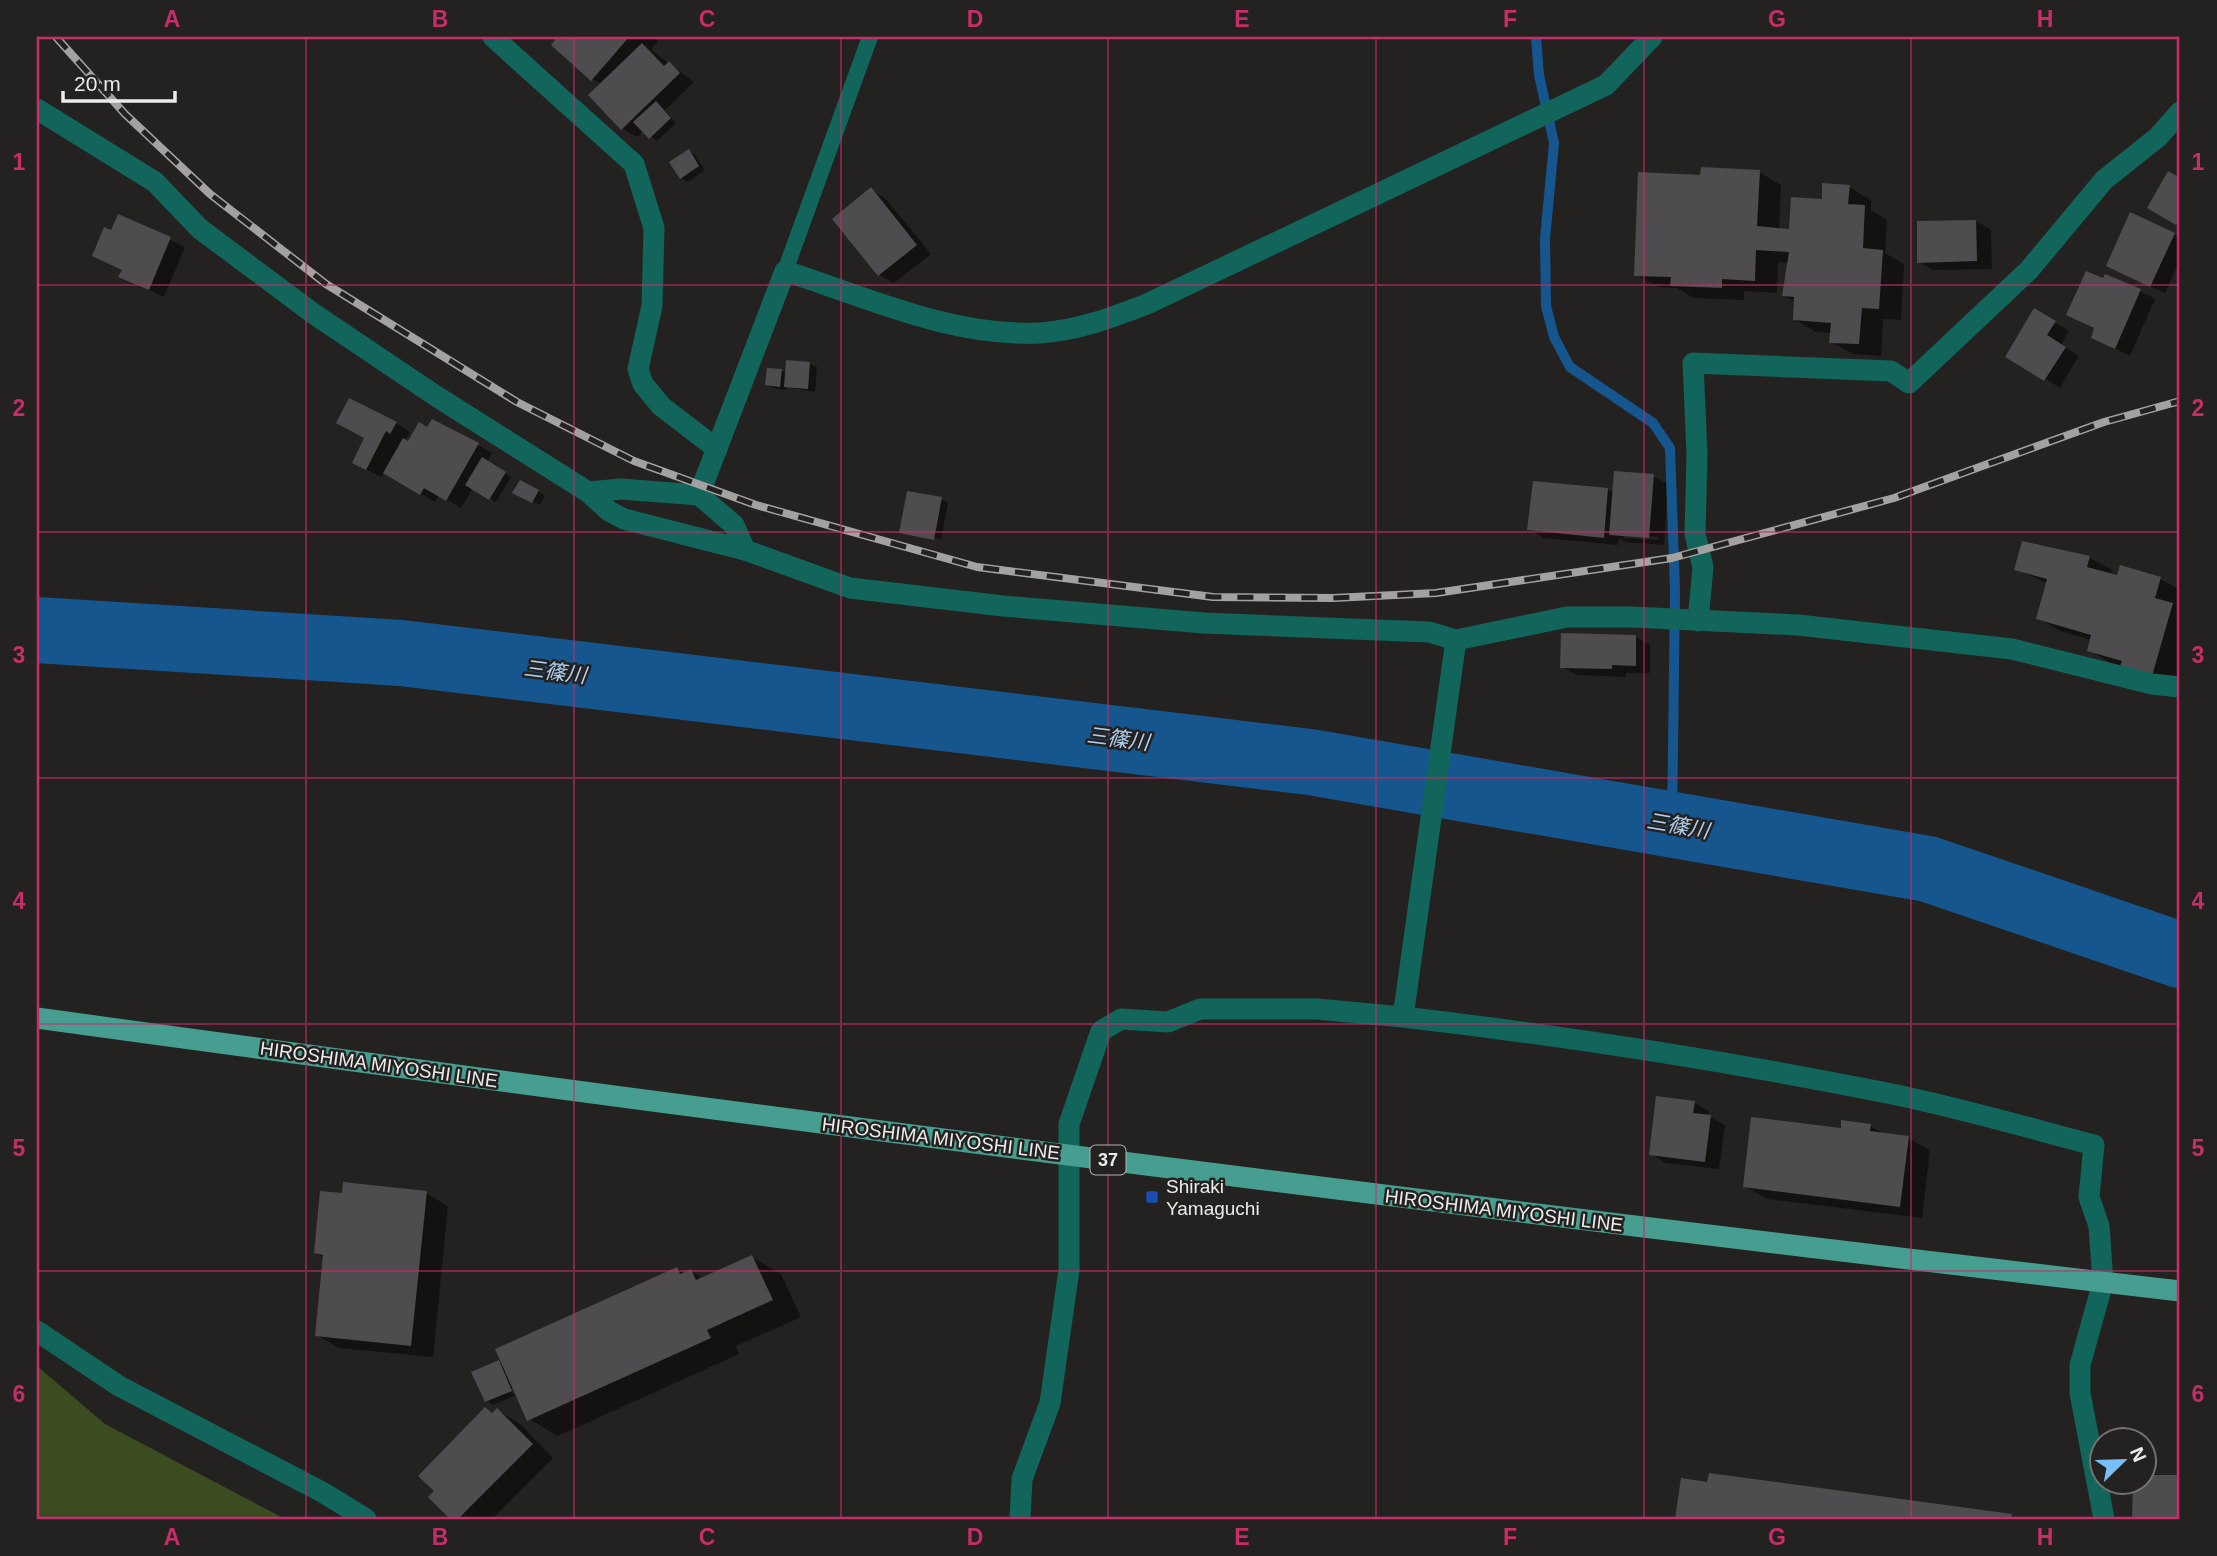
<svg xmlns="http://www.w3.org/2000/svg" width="2217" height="1556" viewBox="0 0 2217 1556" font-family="Arial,'Noto Sans JP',sans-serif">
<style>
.green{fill:#3c4c21}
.shadow{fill:#0007;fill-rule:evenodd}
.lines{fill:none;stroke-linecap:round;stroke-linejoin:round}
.stream{stroke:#16568f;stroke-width:10}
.river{stroke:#16568f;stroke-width:66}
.building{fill:#4e4c4e}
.lane{stroke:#11655a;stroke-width:16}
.street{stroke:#11655a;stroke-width:21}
.primary{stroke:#459e8f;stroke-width:21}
.rail-casing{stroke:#a4a2a0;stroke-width:8}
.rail{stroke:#242220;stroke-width:5;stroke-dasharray:16;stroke-linecap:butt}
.grid{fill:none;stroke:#c62d69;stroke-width:2;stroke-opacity:0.55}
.transit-dot{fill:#1a4fb4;stroke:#242220;stroke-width:2.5}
.labels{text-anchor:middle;stroke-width:5;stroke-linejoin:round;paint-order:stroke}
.shield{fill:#242220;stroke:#b1afad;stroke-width:2}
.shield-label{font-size:18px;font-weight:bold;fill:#edebea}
.street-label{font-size:19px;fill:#edebea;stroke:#242220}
.poi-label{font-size:19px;fill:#edebea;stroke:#242220;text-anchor:start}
.water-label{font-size:21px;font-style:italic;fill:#afceef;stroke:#242220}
.neatline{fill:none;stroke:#c62d69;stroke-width:2.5}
.grid-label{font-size:23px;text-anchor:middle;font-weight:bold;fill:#c62d69}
</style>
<rect width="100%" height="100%" fill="#242220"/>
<!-- green -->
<polygon class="green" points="37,1366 105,1424 285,1519 37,1519"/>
<!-- shadow -->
<g class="shadow">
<polygon points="554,37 653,37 658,41 651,50 694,82 665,110 676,123 657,141 644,130 637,137 622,128 601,84 592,79"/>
<polygon points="689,151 695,155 705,170 688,182 681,178"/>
<polygon points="1759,172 1781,185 1779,230 1791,230 1823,201 1849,187 1871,200 1871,210 1887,220 1885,253 1904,264 1901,320 1883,319 1881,356 1853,354 1831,342 1832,333 1816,332 1794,319 1795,302 1784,296 1789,263 1778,262 1777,293 1744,291 1744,300 1694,298 1677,288 1658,287 1636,275 1702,176"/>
<polygon points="871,190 885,198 931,254 894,283 879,275 834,219"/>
<polygon points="119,216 185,247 164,297 121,276 123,270 94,256 112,233"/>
<polygon points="1976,221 1991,230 1992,269 1933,270 1919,262"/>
<polygon points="2174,234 2180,238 2180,260 2165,293 2122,274"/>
<polygon points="2140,291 2155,299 2130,356 2093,338 2096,329 2068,315"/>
<polygon points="2035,310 2069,331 2061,345 2079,356 2060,388 2007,356"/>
<polygon points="788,362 810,364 817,367 815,392 787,387 786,390 774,388 767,384 782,371 787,374"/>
<polygon points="396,423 410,432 405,441 478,445 492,453 487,462 511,477 496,502 473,488 461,508 439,495 435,502 384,472 381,477 354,463 366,438"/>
<path d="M1653,476l15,8 -4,61 -38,-3 -7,-4 -1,7 -74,-7 -15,-9 79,-39 6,3zM1624,534l34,3v3l-34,-2z"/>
<polygon points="520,482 545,495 540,505 515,492"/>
<polygon points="941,499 948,503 941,539 901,532"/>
<polygon points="2062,550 2090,558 2112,570 2110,576 2160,579 2180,590 2180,666 2174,687 2111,663 2089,650 2091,640 2060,631 2038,618 2048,584 2016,569 2061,554"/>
<polygon points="1636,637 1650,645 1650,673 1626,673 1626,677 1577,675 1562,667"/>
<polygon points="1694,1103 1709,1111 1708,1116 1725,1125 1719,1169 1666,1163 1651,1154"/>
<polygon points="1870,1126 1887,1135 1908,1138 1930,1150 1922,1218 1767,1199 1745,1186 1842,1130"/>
<polygon points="426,1193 448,1206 433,1357 339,1348 317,1335 325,1258 316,1253 344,1195"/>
<polygon points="752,1257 781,1274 801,1317 736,1346 739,1354 558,1436 529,1419 516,1391 505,1385 503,1388 516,1395 493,1405 486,1401 499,1362 504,1365 677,1269 685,1274 691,1271 704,1279"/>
<polygon points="497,1410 519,1423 553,1458 492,1519 453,1519 431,1497"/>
<polygon points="2144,1473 2180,1477 2180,1519 2134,1519 2134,1482 2144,1482"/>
<polygon points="1682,1480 2011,1516 2016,1519 1677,1519"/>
</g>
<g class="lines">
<!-- stream -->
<polyline class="stream" points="1536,37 1539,75 1554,143 1545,239 1546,306 1554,337 1570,367 1653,423 1670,448 1675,591 1672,825"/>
<!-- river -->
<polyline class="river" points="37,630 401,653 1310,762 1928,869 2180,955"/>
</g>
<!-- building -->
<g class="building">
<polygon points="551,37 629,37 591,81 551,45 555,40"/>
<polygon points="642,43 664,66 669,61 680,73 621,130 588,95"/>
<polygon points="656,101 671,118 649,139 633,122"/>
<polygon points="689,149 699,166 680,179 669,162"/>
<polygon points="1701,167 1760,170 1757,226 1789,229 1791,197 1822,199 1822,183 1850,185 1848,204 1865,205 1863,248 1883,250 1879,309 1862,308 1859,344 1829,343 1831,323 1793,320 1794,297 1782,296 1789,252 1756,250 1755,281 1722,279 1722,288 1670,286 1671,277 1634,276 1638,172 1700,175"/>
<polygon points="2168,171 2180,178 2180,218 2176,225 2147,208"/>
<polygon points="871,187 917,245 878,276 832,219"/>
<polygon points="2130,212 2175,233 2150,287 2106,266"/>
<polygon points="118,214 171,237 149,290 118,277 122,270 92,256 104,227 111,230"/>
<polygon points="1976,220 1977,261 1917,263 1917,221"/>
<polygon points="2086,271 2103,278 2105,274 2141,289 2115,349 2091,338 2094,328 2066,315"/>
<polygon points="2034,308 2056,321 2047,335 2066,347 2044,381 2005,357"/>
<polygon points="786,360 810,362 808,389 784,387"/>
<polygon points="767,368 782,369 780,387 765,385"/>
<polygon points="349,398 397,422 390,434 386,431 366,470 352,463 364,438 336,423"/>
<polygon points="432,419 479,443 446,501 424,488 420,495 383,473 403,438 408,441 419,422 427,427"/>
<polygon points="482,457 506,472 489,500 465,485"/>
<polygon points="1614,471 1654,474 1649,538 1609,535"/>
<polygon points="520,480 539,490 532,503 512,493"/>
<polygon points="1533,481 1608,488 1604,538 1527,530"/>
<polygon points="907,491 942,497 934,540 899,533"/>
<polygon points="2022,541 2090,556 2087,567 2117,575 2120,565 2161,577 2155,598 2173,603 2152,676 2120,666 2122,661 2087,651 2091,635 2036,619 2047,579 2014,570"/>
<polygon points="1561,633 1636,635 1636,666 1612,665 1612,669 1560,668"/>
<polygon points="1656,1096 1695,1101 1693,1113 1711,1115 1705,1162 1649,1155"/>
<polygon points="1751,1117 1841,1128 1841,1120 1871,1124 1870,1131 1909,1136 1900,1207 1743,1187"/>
<polygon points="343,1182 427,1191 411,1346 315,1336 323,1255 314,1253 320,1191 342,1193"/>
<polygon points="752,1255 773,1300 707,1330 711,1338 527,1421 495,1349 677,1267 680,1274 691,1269 696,1280"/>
<polygon points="499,1360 512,1391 485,1402 471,1372"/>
<polygon points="485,1407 492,1413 497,1408 533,1444 458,1519 450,1519 428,1497 434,1491 418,1476"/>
<polygon points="2144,1472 2149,1472 2149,1475 2180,1475 2180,1519 2132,1519 2133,1482 2144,1482"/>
<polygon points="1709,1473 2012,1514 2011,1519 1675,1519 1681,1478 1707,1482"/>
</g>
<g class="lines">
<!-- lane -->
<polyline class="lane" points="785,271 870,37"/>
<!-- street -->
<g class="street">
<polyline points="493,37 634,164 654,228 652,306 638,369 643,384 661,406 717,449"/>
<polyline points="37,109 155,182 200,229 314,314 436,396 588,492 621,489 699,495 734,525 745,550"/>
<polyline points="588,492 609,511 624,519 745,550 850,588 1003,606 1204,623 1429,632 1456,640 1567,617 1632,617 1798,625 2012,649 2152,684 2180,687"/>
<path d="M699,495l86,-224c81,26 166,66 254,62 38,-2 74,-16 108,-29l459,-219 46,-48"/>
<polyline points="1698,621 1703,567 1695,534 1697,454 1693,363 1891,371 1909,383 2029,270 2104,180 2158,137 2180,112"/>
<path d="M1403,1017c163,19 324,44 484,76 70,14 138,34 207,52l-5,52 10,29 4,56 -23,83v28l24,126"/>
<polyline points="37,1331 119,1386 324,1493 366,1519"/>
<polyline points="1020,1519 1022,1479 1050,1403 1069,1270 1069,1124 1101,1031 1121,1019 1168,1022 1200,1009 1317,1009 1403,1017 1456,640"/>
</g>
<!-- primary -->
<path class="primary" d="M37,1018c713,98 1428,190 2143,273"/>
<!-- rail casing -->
<g class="rail-casing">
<polyline id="rail" points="56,37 125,114 210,194 326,284 517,402 634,461 756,505 977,567 1213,597 1333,598 1436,593 1672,558 1894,498 2104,422 2180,401"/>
</g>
<!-- rail -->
<use href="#rail" class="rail"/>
</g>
<!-- grid -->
<path class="grid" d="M306,37v1482M574,37v1482M841,37v1482M1108,37v1482M1376,37v1482M1644,37v1482M1911,37v1482M37,285h2143M37,532h2143M37,778h2143M37,1024h2143M37,1271h2143"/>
<!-- markers -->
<rect class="transit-dot" x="1145" y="1190" width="14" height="14" rx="3.5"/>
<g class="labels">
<!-- shield labels -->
<rect class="shield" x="1090.5" y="1145.5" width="35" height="29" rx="5"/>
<g class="shield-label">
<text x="1108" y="1166">37</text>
</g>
<!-- street labels -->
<g class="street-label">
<text transform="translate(379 1064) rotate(8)" y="7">HIROSHIMA MIYOSHI LINE</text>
<text transform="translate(941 1138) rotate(7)" y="7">HIROSHIMA MIYOSHI LINE</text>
<text transform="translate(1504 1210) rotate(7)" y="7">HIROSHIMA MIYOSHI LINE</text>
</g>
<!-- poi labels -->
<g class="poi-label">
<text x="1166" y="1193">Shiraki<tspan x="1166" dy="22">Yamaguchi</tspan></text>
</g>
<!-- water labels -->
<g class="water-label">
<text transform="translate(555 672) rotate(7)" y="7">三篠川</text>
<text transform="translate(1118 739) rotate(7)" y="7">三篠川</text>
<text transform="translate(1678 826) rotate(10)" y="7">三篠川</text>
</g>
</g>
<!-- border -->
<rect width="2217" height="1556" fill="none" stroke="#242220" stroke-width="77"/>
<!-- north arrow -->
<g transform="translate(2123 1461) rotate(67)"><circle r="33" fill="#242220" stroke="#747271" stroke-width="2"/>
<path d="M0-5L12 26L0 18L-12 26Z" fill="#78bff7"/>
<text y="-10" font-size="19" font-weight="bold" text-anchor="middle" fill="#edebea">N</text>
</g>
<!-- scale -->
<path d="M63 91v10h112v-10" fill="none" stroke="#edebea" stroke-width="3.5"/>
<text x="74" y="91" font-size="21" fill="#edebea" stroke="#242220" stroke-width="5" paint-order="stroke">20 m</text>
<rect x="38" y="38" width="2140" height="1480" class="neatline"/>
<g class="grid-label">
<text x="172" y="27">A</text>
<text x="440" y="27">B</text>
<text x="707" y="27">C</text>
<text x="975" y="27">D</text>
<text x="1242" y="27">E</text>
<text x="1510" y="27">F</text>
<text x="1777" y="27">G</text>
<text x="2045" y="27">H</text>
<text x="19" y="170">1</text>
<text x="2198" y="170">1</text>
<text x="19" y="416">2</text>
<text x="2198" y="416">2</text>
<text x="19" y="663">3</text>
<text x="2198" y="663">3</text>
<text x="19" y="909">4</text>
<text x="2198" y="909">4</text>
<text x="19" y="1156">5</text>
<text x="2198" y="1156">5</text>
<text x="19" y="1402">6</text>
<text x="2198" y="1402">6</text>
<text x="172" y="1545">A</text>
<text x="440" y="1545">B</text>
<text x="707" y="1545">C</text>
<text x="975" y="1545">D</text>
<text x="1242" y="1545">E</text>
<text x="1510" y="1545">F</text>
<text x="1777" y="1545">G</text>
<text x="2045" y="1545">H</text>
</g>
</svg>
